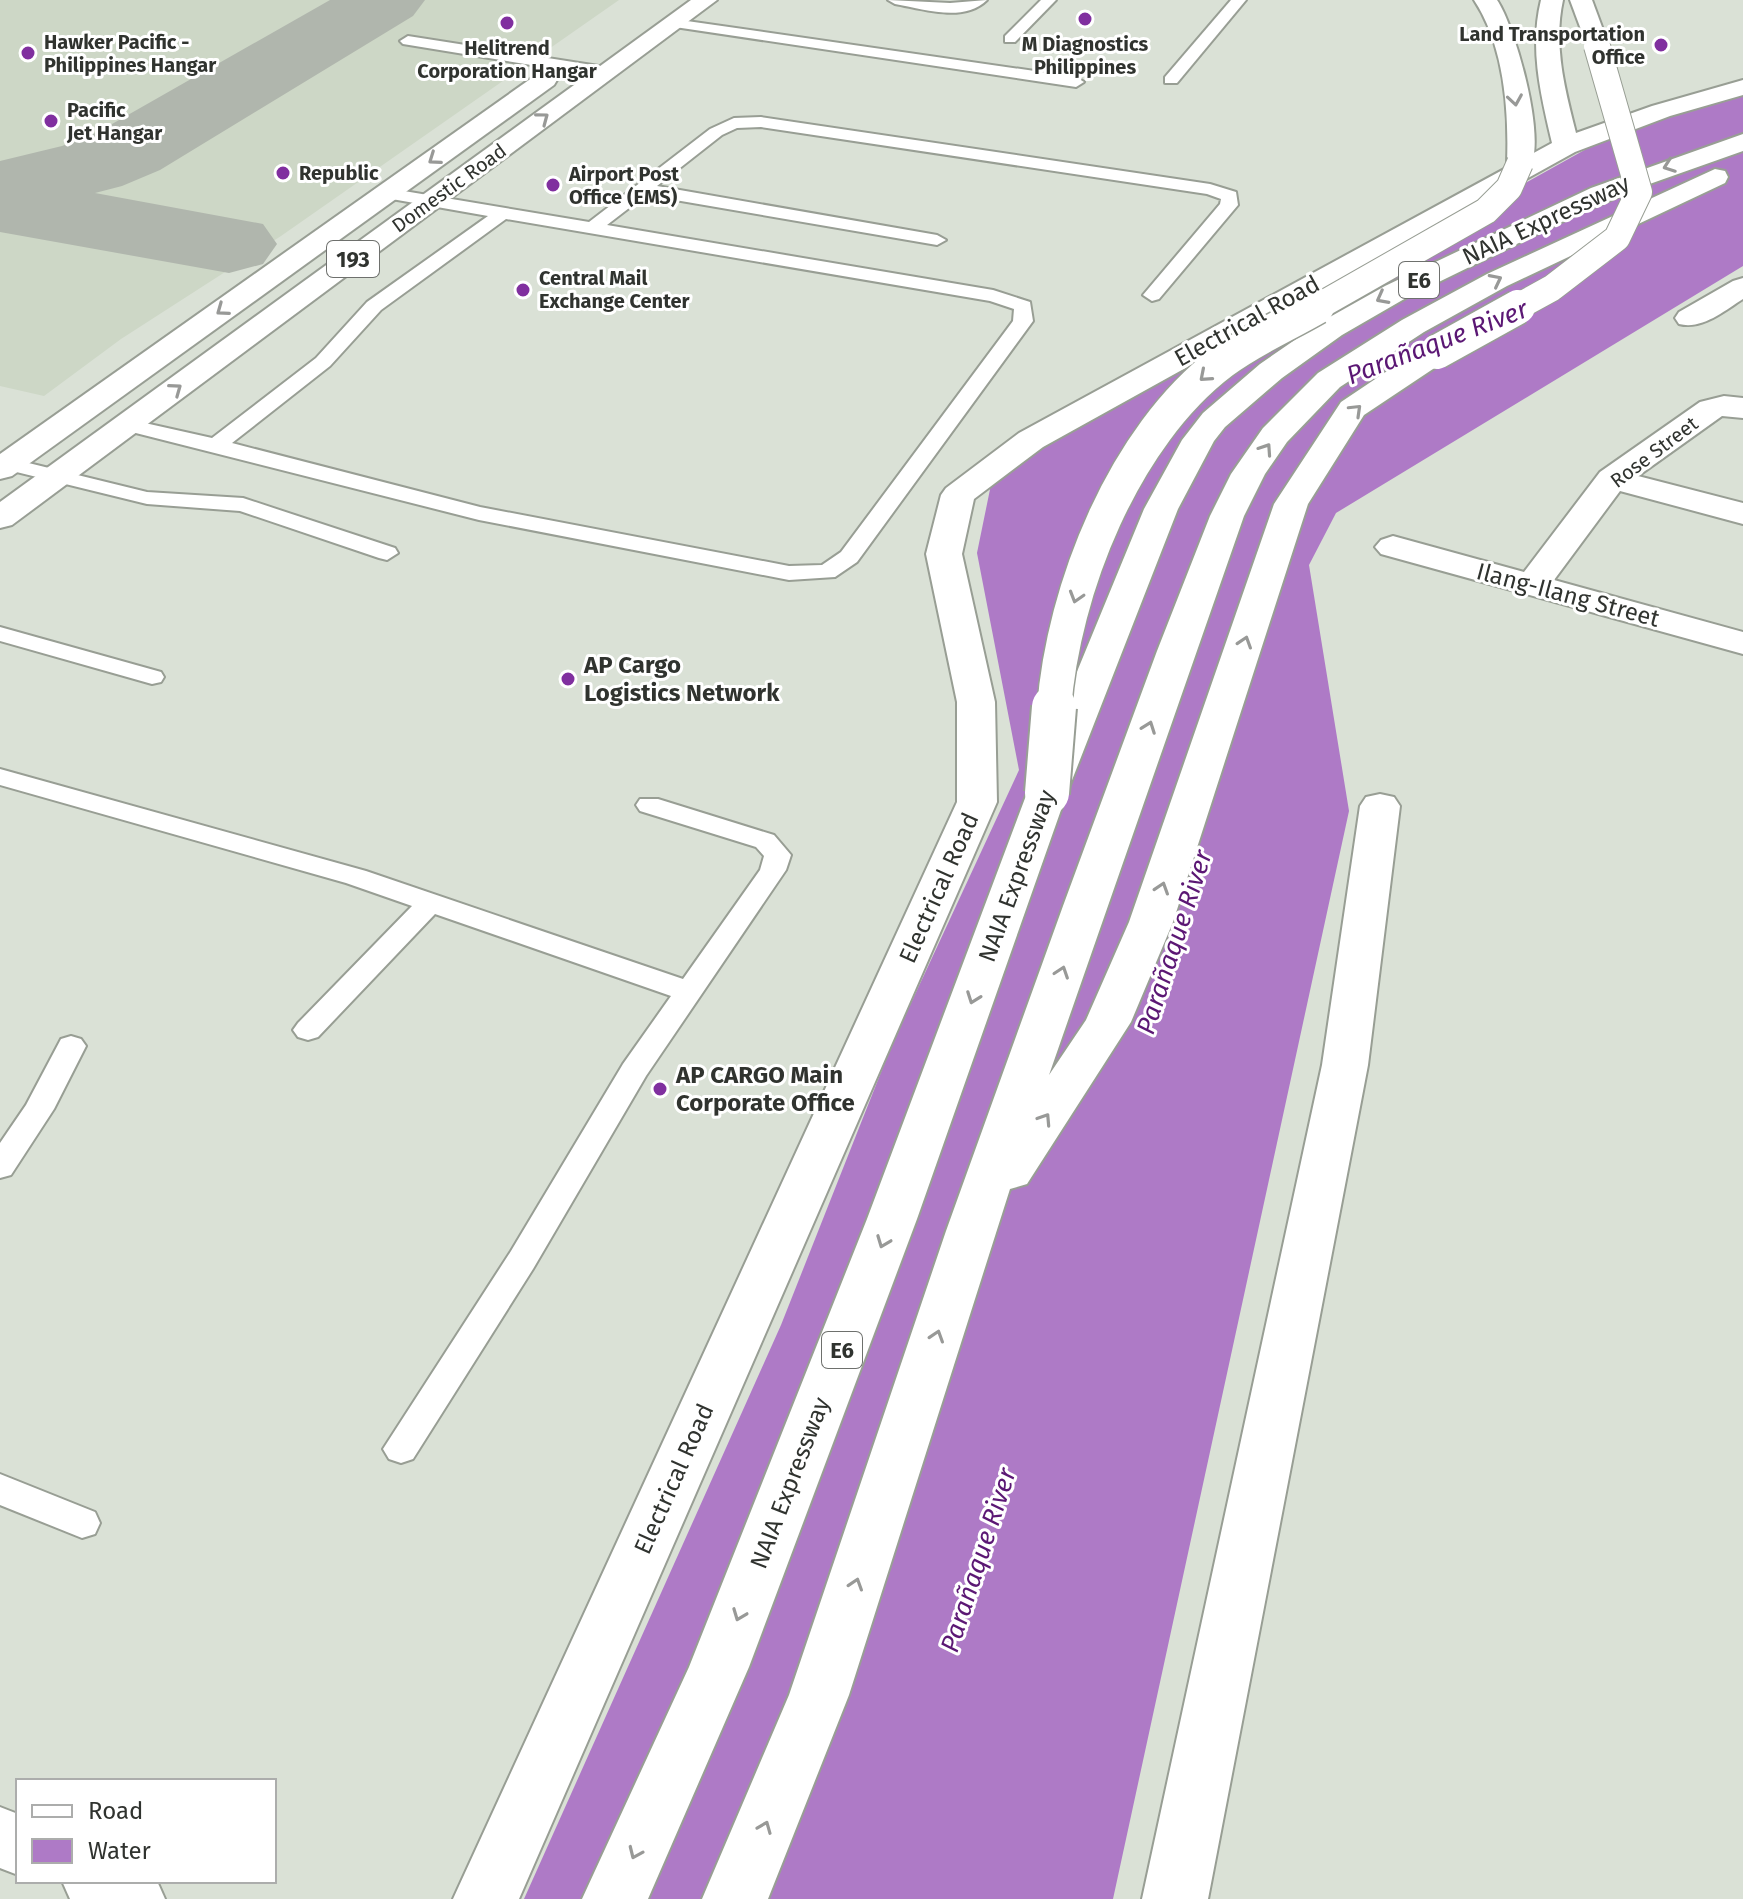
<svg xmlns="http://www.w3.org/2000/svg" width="1743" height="1899" viewBox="0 0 1743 1899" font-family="'Fira Sans',sans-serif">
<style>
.built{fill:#cdd7c6}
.water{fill:#ae7ac6}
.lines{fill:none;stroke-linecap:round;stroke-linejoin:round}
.taxiway{fill:#b0b6ad;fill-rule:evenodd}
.lane-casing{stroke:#989e94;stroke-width:4}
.street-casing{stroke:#989e94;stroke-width:4}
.primary-casing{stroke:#989e94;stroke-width:4}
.highway-casing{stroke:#989e94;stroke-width:4}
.lane{fill:#fff;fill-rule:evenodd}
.street{fill:#fff;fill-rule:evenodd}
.primary{fill:#fff;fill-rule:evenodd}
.highway{fill:#fff;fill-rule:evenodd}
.highway-bridge-far2-casing{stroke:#989e94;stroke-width:28;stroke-linecap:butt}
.highway-bridge-far1-casing{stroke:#989e94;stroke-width:37;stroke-linecap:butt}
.highway-bridge-casing{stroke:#989e94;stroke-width:48;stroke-linecap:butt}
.highway-bridge-far2{stroke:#fff;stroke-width:26}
.highway-bridge-far1{stroke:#fff;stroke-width:34}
.highway-bridge{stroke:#fff;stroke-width:44}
.oneway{stroke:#989997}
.poi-dot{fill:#802f9f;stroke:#fff;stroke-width:3}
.labels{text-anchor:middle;stroke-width:6;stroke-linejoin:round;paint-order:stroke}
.far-poi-label{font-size:20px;font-weight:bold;fill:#30332f;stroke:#fff;text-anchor:start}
.far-street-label{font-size:20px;fill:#30332f;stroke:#fff}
.shield{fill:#fff;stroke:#6e706d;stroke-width:2}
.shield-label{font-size:22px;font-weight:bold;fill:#30332f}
.street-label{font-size:24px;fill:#30332f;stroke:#fff}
.poi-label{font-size:24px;font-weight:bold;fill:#30332f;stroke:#fff;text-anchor:start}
.water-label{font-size:26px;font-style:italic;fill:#5b1774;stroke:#fff}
</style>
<rect width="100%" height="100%" fill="#dae1d6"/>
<!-- built -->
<polygon class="built" points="0,0 619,0 281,236 121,339 44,396 0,386"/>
<!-- water -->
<polygon class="water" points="1743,96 1743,266 1336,513 1309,565 1349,811 1113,1899 524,1899 781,1325 893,1042 1019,770 977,553 996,460 1314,301 1615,133"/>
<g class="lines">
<!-- taxiway -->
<polygon class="taxiway" points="330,0 425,0 413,16 160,170 122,186 95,193 263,224 277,244 263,264 229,273 0,232 0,161 62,146 98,132"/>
<!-- lane casing -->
<g class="lane-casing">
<g id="lane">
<path d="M888,0l62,3 37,-3c-23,23 -64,9 -92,4z"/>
<polygon points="1041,0 1056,0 1015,42 1005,42 1005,36"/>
<polygon points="1231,0 1246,0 1177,83 1165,83 1165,77"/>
<polygon points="673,19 1076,77 1084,82 1076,87 668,26 668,20"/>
<polygon points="408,36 605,67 613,72 605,77 403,44 400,41"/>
<path d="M761,117l449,67 26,8 2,13 -79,94 -7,2 -9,-6 77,-91 1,-5 -14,-5 -446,-67 -24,1 -15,7 -65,51 280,49 9,5 -9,5 -291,-50 -39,30 386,65 37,12 3,19 -176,241 -22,15 -46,3 -310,-60 -359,-91 -3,-4 10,-6 85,19 104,-80 51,-56 121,-86 -102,-18 -6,-1 -3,-4 3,-4 6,-1 203,34 121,-93 24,-11zM506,219l484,82 24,8 -1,12 -172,231 -19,13 -33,1 -309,-59 -248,-64 98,-77 51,-56z"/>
<polygon points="0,456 147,492 243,498 395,548 398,553 387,560 379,558 240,511 147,504 0,468"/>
<polygon points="0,627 161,672 164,677 161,682 152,684 0,641"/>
<polygon points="0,769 366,871 683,979 760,870 764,856 756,847 640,811 636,805 640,799 658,799 774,835 791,855 786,870 646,1076 533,1269 413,1459 401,1463 389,1459 383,1449 511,1251 623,1064 671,996 435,914 318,1037 308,1040 298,1037 293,1030 298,1023 412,906 346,883 0,785"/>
<polygon points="71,1036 81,1039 86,1046 54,1109 11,1175 0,1178 0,1143 26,1105 61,1039"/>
<polygon points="0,1474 95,1512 100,1523 95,1534 82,1538 0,1505"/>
</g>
</g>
<!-- street casing -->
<g class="street-casing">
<g id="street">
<path d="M1541,0h22c-10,45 2,90 13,133l76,-27 91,-26v15l-73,21 -95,36 -532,295 -69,52 -12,55 33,148 2,100 -478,1097h-66l504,-1097v-100l-31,-148 15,-59 5,-7 73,-55 533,-290c-11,-47 -23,-95 -11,-143z"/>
<path d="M1743,278v21c-19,12 -41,31 -64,25l-4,-6 4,-6 54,-31z"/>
<polygon points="1724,396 1743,398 1743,418 1722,416 1638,476 1743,503 1743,524 1620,491 1554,580 1743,632 1743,654 1381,554 1375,547 1381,540 1393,536 1524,572 1600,472 1700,402"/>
<polygon points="1380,794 1394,797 1400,806 1368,1065 1208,1899 1142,1899 1322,1065 1360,806 1366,797"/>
<polygon points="0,1807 18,1814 18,1875 0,1868"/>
<polygon points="62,1881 157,1881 165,1899 70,1899"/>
</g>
</g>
<!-- primary casing -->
<g class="primary-casing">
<g id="primary">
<polygon points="691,0 717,0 12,525 0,528 0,502"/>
<polygon points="545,73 554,75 557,80 554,85 12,476 0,479 0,454 536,75"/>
</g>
</g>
<!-- highway casing -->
<g class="highway-casing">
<g id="highway">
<path d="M1474,0h23c18,26 51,142 32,169h-18l-4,-6c2,-53 -3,-118 -33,-163z"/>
<polygon points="1570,0 1592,0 1609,46 1605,51 1589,51"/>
<polygon points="1743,134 1743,151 1644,186 1576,215 1406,298 1342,335 1282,378 1225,427 1214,441 1178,509 1067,793 917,1219 749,1667 648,1899 582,1899 689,1667 867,1219 1027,793 1144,509 1182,440 1203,413 1260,364 1321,322 1385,286 1591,188"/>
<polygon points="1715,169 1725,171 1728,177 1725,183 1507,286 1424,332 1340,387 1287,442 1265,474 1244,516 1049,1075 1086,1020 1129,922 1274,504 1341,402 1426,345 1437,343 1448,345 1452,352 1448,359 1364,415 1308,504 1173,922 1131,1022 1027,1184 1010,1189 849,1695 768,1899 702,1899 789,1695 946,1231 1063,906 1157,651 1210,516 1231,474 1263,428 1318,373 1402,320 1487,274"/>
</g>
</g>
<!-- lane -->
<use href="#lane" class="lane"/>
<!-- street -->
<use href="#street" class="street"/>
<!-- primary -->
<use href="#primary" class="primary"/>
<!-- highway -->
<use href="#highway" class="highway"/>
<!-- highway-bridge-far2 casing -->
<g class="highway-bridge-far2-casing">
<g id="highway-bridge-far2">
<polyline points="1314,309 1486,211 1509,188 1520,163"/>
<polyline points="1514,309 1552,288 1617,238 1639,192 1597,46"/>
</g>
</g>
<!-- highway-bridge-far1 casing -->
<g class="highway-bridge-far1-casing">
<g id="highway-bridge-far1">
<polyline points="1437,352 1518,307"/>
<path d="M1054,709c9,-120 70,-273 168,-347 29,-22 64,-37 95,-55"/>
</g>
</g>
<!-- highway-bridge casing -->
<g class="highway-bridge-casing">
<polyline id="highway-bridge" points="1047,793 1054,707"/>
</g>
<!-- highway-bridge-far2 -->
<use href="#highway-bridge-far2" class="highway-bridge-far2"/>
<!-- highway-bridge-far1 -->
<use href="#highway-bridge-far1" class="highway-bridge-far1"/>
<!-- highway-bridge -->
<use href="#highway-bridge" class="highway-bridge"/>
</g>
<!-- one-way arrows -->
<defs><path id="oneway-chevron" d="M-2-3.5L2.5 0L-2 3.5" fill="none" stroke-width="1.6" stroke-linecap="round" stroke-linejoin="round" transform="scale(2)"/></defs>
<g class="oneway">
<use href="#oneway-chevron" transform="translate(1515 100) rotate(81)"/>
<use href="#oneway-chevron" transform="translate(543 118) rotate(-37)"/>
<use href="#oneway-chevron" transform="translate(434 159) rotate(145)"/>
<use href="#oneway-chevron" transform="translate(1669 166) rotate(160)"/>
<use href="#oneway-chevron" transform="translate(1496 280) rotate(-27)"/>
<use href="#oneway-chevron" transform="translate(1382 298) rotate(152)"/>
<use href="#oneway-chevron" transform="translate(222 310) rotate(144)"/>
<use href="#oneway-chevron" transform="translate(1205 376) rotate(139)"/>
<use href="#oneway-chevron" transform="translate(176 389) rotate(-36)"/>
<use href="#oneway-chevron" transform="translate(1356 410) rotate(-44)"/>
<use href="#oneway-chevron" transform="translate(1266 449) rotate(-56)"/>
<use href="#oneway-chevron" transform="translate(1076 597) rotate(107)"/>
<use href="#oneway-chevron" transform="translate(1245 642) rotate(-72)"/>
<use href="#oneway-chevron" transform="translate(1149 727) rotate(-70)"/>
<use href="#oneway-chevron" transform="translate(1162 888) rotate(-72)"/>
<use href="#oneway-chevron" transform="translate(1062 972) rotate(-71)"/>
<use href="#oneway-chevron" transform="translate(973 998) rotate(110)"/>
<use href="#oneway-chevron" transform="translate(1045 1119) rotate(-57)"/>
<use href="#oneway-chevron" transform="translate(883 1242) rotate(111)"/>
<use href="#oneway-chevron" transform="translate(937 1336) rotate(-72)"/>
<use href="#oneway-chevron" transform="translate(856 1584) rotate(-72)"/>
<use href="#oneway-chevron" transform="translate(739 1615) rotate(111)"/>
<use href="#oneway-chevron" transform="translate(765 1827) rotate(-68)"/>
<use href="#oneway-chevron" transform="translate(635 1853) rotate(114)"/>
</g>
<!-- markers -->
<g class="poi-dot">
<circle cx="1085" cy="19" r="8"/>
<circle cx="507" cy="23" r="8"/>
<circle cx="1661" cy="45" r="8"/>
<circle cx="28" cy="53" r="8"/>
<circle cx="51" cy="121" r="8"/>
<circle cx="283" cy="173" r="8"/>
<circle cx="553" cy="185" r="8"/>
<circle cx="523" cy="290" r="8"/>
<circle cx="568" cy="679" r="8"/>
<circle cx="660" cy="1089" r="8"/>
</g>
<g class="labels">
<!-- far-poi labels -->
<g class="far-poi-label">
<text x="1645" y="41" text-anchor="end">Land Transportation<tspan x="1645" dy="23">Office</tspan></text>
<text x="44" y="49">Hawker Pacific -<tspan x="44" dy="23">Philippines Hangar</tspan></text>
<text x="1085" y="51" text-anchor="middle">M Diagnostics<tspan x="1085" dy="23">Philippines</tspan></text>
<text x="507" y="55" text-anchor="middle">Helitrend<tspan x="507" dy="23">Corporation Hangar</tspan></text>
<text x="67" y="117">Pacific<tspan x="67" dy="23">Jet Hangar</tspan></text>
<text x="299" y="180">Republic</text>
<text x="569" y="181">Airport Post<tspan x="569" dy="23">Office (EMS)</tspan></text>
<text x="539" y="285">Central Mail<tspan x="539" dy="23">Exchange Center</tspan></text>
</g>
<!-- far-street labels -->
<g class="far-street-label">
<text transform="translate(449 188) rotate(-36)" y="7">Domestic Road</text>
<text transform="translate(1654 452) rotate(-37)" y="7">Rose Street</text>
</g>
<!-- shield labels -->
<g class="shield">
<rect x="327" y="241" width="52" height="36" rx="6"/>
<rect x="1399" y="262" width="40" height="36" rx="6"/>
<rect x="822" y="1332" width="40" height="36" rx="6"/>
</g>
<g class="shield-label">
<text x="353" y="267">193</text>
<text x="1419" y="288">E6</text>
<text x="842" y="1358">E6</text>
</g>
<!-- street labels -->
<g class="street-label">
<text transform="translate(1546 220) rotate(-25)" y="8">NAIA Expressway</text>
<text transform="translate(1247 321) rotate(-29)" y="8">Electrical Road</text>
<text transform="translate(1568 595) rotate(15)" y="8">Ilang-Ilang Street</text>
<text transform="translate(1017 876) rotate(-70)" y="8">NAIA Expressway</text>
<text transform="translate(939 888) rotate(-66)" y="8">Electrical Road</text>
<text transform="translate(674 1479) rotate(-66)" y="8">Electrical Road</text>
<text transform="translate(790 1483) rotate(-69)" y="8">NAIA Expressway</text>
</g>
<!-- poi labels -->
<g class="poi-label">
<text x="584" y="673">AP Cargo<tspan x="584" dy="28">Logistics Network</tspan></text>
<text x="676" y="1083">AP CARGO Main<tspan x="676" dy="28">Corporate Office</tspan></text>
</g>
<!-- water labels -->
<g class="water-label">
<text transform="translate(1437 342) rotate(-21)" y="9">Parañaque River</text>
<text transform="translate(1174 942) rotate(-72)" y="9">Parañaque River</text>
<text transform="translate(978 1560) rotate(-72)" y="9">Parañaque River</text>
</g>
</g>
<!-- legend -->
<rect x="16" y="1779" width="260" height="104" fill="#ffffff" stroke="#acadac" stroke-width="2"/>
<rect x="32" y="1805" width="40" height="12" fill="#ffffff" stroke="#acadac" stroke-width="2"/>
<text x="88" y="1819" font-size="24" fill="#30332f">Road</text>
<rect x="32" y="1839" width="40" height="24" fill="#ae7ac6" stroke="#acadac" stroke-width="2"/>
<text x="88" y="1859" font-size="24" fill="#30332f">Water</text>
</svg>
